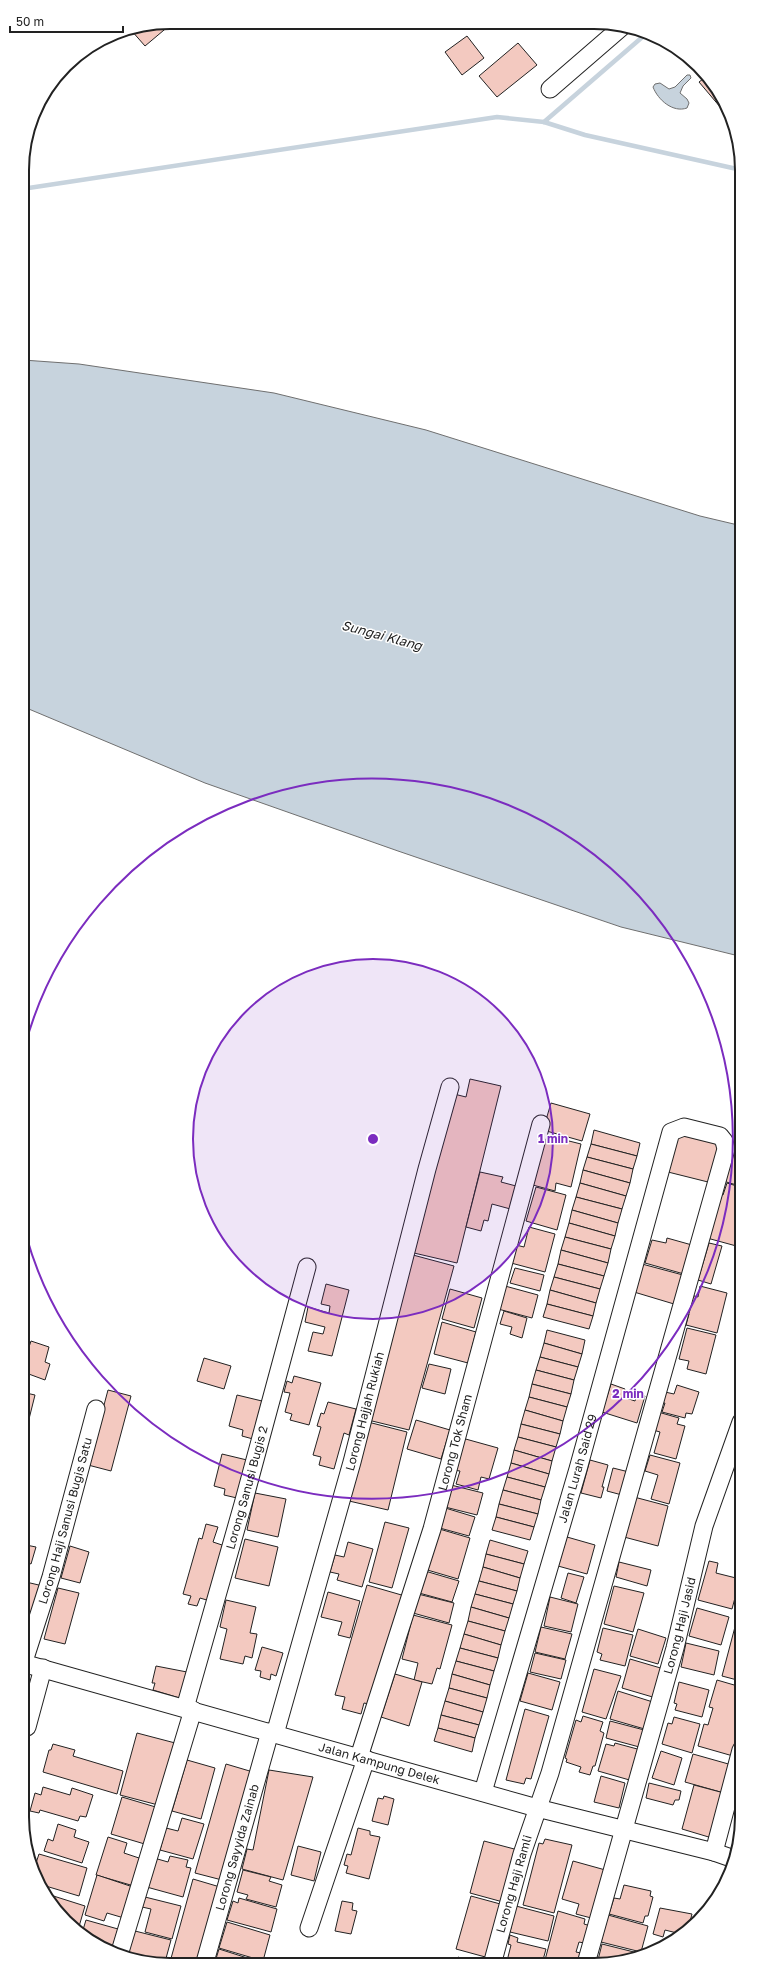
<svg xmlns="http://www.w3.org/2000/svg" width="764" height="1987" viewBox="0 0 764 1987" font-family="'Golos Text',sans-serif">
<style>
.water{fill:#c7d3dd;stroke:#6f6f6f}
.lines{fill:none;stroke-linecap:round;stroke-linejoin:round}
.stream{stroke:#c7d3dd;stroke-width:4.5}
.building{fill:#f3c9c0;stroke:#222}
.minor-casing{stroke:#222;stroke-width:19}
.minor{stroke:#fff;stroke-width:17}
.ring{fill:none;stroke:#7b2cbf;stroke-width:2}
.labels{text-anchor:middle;stroke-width:3;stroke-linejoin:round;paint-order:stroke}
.street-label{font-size:12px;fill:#222;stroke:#fff}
.water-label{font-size:13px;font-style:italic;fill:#222;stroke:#fff}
.rim{fill:none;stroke:#222;stroke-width:2}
.centre{fill:#7b2cbf;stroke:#fff;stroke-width:2}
.ring-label{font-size:12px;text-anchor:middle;font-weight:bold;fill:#7b2cbf;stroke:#fff;stroke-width:3;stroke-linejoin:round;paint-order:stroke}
</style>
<rect width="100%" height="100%" fill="#fff"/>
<!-- water -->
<g class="water">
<path d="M687,75h3l1,3 -8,8 -3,7 7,6 2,4 -2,5c-14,5 -29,-8 -34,-21l2,-3 5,-1 9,6 6,-2z"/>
<polygon points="23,360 79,364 274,393 426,430 700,516 738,525 739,956 621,927 398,851 205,783 24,707"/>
</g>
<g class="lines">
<!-- stream -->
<g class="stream">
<polyline points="544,122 647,33"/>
<polyline points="22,189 497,117 544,122 585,135 737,169"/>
</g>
</g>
<!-- building -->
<g class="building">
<polygon points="167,23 170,25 145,46 131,30"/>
<polygon points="467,36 484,58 462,75 445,52"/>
<polygon points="518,43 537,65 497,97 479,76"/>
<polygon points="707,76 722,96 732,121 699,82"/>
<polygon points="470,1079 501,1086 457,1263 414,1253 454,1094 466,1097"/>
<polygon points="551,1103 590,1114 582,1141 543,1130"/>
<polygon points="594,1130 640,1143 637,1156 591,1144"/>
<polygon points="678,1132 722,1142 712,1183 668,1172"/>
<polygon points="541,1134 581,1144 571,1187 556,1183 555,1191 529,1184"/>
<polygon points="591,1144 637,1156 633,1169 587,1157"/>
<polygon points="732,1151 740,1154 740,1186 723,1181"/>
<polygon points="587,1157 633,1169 630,1183 583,1170"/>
<polygon points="583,1170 630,1183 626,1196 580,1183"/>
<polygon points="480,1172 503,1177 501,1182 516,1186 514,1192 518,1193 514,1210 492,1204 488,1221 484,1220 481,1231 466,1227"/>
<polygon points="580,1183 626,1196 622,1209 576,1197"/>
<polygon points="727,1183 740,1187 740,1247 707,1238 720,1194 723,1195"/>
<polygon points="536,1187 566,1195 557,1230 526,1221"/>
<polygon points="576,1197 622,1209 618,1223 572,1210"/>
<polygon points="572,1210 618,1223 615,1236 569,1223"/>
<polygon points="569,1223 615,1236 611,1249 565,1237"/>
<polygon points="529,1227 555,1234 545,1272 511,1263 516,1245 524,1247"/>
<polygon points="565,1237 611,1249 608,1263 561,1250"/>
<polygon points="667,1238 692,1245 684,1274 645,1263 652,1240 666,1243"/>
<polygon points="709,1243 722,1246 711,1284 698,1280"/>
<polygon points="561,1250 608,1263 604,1276 558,1264"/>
<polygon points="413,1255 454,1266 409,1430 368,1420"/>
<polygon points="558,1264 604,1276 600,1289 554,1277"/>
<polygon points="642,1264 683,1275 674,1304 634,1292"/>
<polygon points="515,1268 544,1275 540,1291 510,1283"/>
<polygon points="554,1277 600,1289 596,1303 550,1290"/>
<polygon points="326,1284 349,1290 332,1356 308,1351 313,1332 323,1334 325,1327 305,1322 308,1307 329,1313 330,1306 321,1304"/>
<polygon points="505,1286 538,1295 532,1318 498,1309"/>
<polygon points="700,1286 727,1293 717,1333 686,1325 689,1314 686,1313 691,1295 698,1297"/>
<polygon points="450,1289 482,1298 474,1328 442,1319"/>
<polygon points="550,1290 596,1303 593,1316 547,1304"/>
<polygon points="547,1304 593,1316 589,1329 543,1317"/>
<polygon points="504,1311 527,1318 522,1338 510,1334 512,1327 500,1324"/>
<polygon points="442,1322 476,1332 468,1363 434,1354"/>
<polygon points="687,1328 716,1335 706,1374 687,1369 689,1361 679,1359"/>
<polygon points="547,1330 585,1340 582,1354 544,1343"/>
<polygon points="31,1341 49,1347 45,1362 50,1364 45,1380 26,1373 26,1356"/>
<polygon points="544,1343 582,1354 578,1367 540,1357"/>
<polygon points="540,1357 578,1367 574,1380 536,1370"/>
<polygon points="204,1358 231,1366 224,1389 197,1381"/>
<polygon points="429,1364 451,1369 445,1394 422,1388"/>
<polygon points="536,1370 574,1380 571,1394 532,1384"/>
<polygon points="294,1376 321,1383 309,1425 290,1420 292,1414 285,1412 290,1393 284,1392 287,1381 292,1383"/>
<polygon points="532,1384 571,1394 567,1407 529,1397"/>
<polygon points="611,1384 625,1389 623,1397 635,1401 637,1394 645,1396 637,1423 602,1412"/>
<polygon points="677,1385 699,1392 692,1414 686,1413 685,1418 662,1412 665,1403 662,1403 665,1392 674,1394"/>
<polygon points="108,1390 131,1396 111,1471 88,1465"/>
<polygon points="26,1393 35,1395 26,1431"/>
<polygon points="237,1395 262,1401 253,1439 242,1436 243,1430 229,1426"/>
<polygon points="529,1397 567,1407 563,1421 525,1410"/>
<polygon points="328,1402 356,1409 349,1435 344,1433 334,1469 319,1465 321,1457 313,1455 321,1427 317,1426 321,1413 324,1414"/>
<polygon points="525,1410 563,1421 560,1434 521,1424"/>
<polygon points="658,1412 679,1418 677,1424 685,1426 676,1459 654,1453 660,1432 653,1430"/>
<polygon points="416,1420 450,1430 441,1459 407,1449"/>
<polygon points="368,1422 407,1432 388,1510 349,1501"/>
<polygon points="521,1424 560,1434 556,1447 518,1437"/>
<polygon points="518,1437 556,1447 552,1461 514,1450"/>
<polygon points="462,1438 498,1448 489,1479 481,1477 478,1490 456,1484 460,1471 453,1470"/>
<polygon points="514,1450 552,1461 549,1474 511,1463"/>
<polygon points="222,1454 247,1460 237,1498 224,1495 225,1489 214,1486"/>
<polygon points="650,1455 680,1463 669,1504 651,1499 658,1475 645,1471"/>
<polygon points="590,1460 608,1465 602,1487 604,1487 601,1498 581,1493"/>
<polygon points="511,1463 549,1474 545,1487 507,1477"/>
<polygon points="613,1468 629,1472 622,1495 607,1491"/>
<polygon points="507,1477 545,1487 541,1500 503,1490"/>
<polygon points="451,1485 483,1493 477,1515 445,1507"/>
<polygon points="503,1490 541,1500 538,1514 499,1504"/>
<polygon points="255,1493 286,1499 278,1537 247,1530"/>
<polygon points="634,1497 668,1506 658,1546 624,1537"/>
<polygon points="499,1504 538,1514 534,1527 496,1517"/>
<polygon points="442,1507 475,1517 469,1536 436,1527"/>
<polygon points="496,1517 534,1527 530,1540 492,1530"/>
<polygon points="385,1522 409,1528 392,1588 369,1582"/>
<polygon points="206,1524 218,1527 213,1542 225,1546 210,1601 200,1598 197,1606 188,1604 191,1596 183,1594 199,1538 202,1539"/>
<polygon points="436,1528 470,1538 458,1579 424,1569"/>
<polygon points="567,1537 595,1545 587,1574 558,1566"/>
<polygon points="245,1539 278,1547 269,1586 235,1578"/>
<polygon points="490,1540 528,1551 524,1564 486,1554"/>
<polygon points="348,1542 373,1549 362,1587 337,1580 339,1574 330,1572 335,1555 344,1557"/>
<polygon points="26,1545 36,1547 31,1564 26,1562"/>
<polygon points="70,1546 89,1552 80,1583 61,1578"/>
<polygon points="486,1554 524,1564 520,1578 483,1567"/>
<polygon points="709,1561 718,1563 716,1573 740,1579 732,1609 698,1600"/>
<polygon points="619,1562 651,1570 647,1586 616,1577"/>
<polygon points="483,1567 520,1578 517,1591 479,1581"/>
<polygon points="425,1571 459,1581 452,1602 419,1593"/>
<polygon points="568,1573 584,1577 576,1603 561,1598"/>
<polygon points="479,1581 517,1591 513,1604 475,1594"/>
<polygon points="26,1582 43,1586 33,1623 26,1621"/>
<polygon points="367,1585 405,1596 373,1705 364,1703 361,1714 342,1709 345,1697 335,1695"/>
<polygon points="614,1586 644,1593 633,1632 604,1624"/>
<polygon points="58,1588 79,1593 65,1644 44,1639"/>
<polygon points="328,1592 360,1601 350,1638 338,1635 342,1622 321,1617"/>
<polygon points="418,1594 454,1603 449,1623 413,1613"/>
<polygon points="475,1594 513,1604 509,1618 471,1607"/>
<polygon points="550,1597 578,1604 571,1632 544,1626"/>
<polygon points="226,1600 256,1607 250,1633 257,1634 252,1658 245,1656 243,1664 220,1659 227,1629 220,1627"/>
<polygon points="471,1607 509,1618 505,1631 468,1621"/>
<polygon points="697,1608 729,1617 721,1645 689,1636"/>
<polygon points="413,1615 452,1625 440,1669 437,1668 432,1684 414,1680 418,1663 402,1659"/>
<polygon points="468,1621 505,1631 501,1645 464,1634"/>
<polygon points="736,1623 741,1625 741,1681 722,1676"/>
<polygon points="541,1627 572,1634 565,1659 535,1652"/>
<polygon points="603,1628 633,1635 625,1666 600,1660 602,1654 597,1652"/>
<polygon points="638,1629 666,1638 658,1664 630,1656"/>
<polygon points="464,1634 501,1645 498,1658 460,1648"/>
<polygon points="686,1643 719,1651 714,1675 681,1667"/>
<polygon points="262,1647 283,1653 276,1676 271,1674 270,1680 260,1677 261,1671 255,1670"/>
<polygon points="460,1648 498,1658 494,1671 456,1661"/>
<polygon points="535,1653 566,1660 561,1679 530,1672"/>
<polygon points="630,1659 664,1669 656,1698 622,1688"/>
<polygon points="456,1661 494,1671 490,1685 452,1674"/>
<polygon points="156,1666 187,1672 183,1699 153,1690 155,1683 152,1683"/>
<polygon points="594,1669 621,1676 606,1719 582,1712"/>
<polygon points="528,1673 560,1682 552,1710 520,1701"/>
<polygon points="395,1674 422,1682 409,1726 381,1717"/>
<polygon points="452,1674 490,1685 487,1698 449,1688"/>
<polygon points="717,1680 741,1687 741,1725 733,1756 698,1746 704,1724 708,1725 713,1708 709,1707"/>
<polygon points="679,1682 709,1690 702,1717 675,1710 677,1704 674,1703"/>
<polygon points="449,1688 487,1698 483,1712 445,1701"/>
<polygon points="618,1691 656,1703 648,1730 610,1719"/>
<polygon points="445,1701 483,1712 479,1725 441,1715"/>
<polygon points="525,1709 549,1716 531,1779 526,1778 524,1784 506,1780"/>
<polygon points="441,1715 479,1725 475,1738 438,1728"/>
<polygon points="583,1716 603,1722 600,1731 604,1733 595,1766 593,1766 590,1775 579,1772 581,1767 566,1762 567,1759 565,1758 576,1720 581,1722"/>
<polygon points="674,1717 700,1724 692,1753 662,1744 668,1723 672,1724"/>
<polygon points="610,1721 648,1731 643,1748 606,1738"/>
<polygon points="438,1728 475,1738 472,1752 434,1741"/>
<polygon points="137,1733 179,1744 162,1806 120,1795"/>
<polygon points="615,1743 641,1750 633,1781 598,1771 606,1744 614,1746"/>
<polygon points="53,1744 75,1750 73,1756 123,1771 117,1794 43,1772 49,1750 51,1750"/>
<polygon points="661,1751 682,1758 674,1785 652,1778"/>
<polygon points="693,1754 732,1765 724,1793 685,1782"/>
<polygon points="187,1760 215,1768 201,1819 172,1811"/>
<polygon points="226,1764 253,1772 222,1880 195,1873"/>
<polygon points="269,1770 313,1777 283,1880 242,1869 247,1849 253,1850"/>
<polygon points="601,1776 625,1783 619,1808 594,1802"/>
<polygon points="649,1783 681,1791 679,1800 675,1800 673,1805 646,1798"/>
<polygon points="694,1785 724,1793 712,1838 682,1829"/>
<polygon points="43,1787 70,1795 72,1788 93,1795 86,1817 80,1816 78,1821 40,1810 39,1813 30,1811 35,1793 41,1795"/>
<polygon points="384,1796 394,1799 388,1825 372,1821 378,1798 383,1799"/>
<polygon points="122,1797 159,1808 148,1845 111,1834"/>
<polygon points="182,1818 204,1824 193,1859 160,1850 166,1828 178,1831"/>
<polygon points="58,1824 76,1830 74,1837 89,1842 82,1863 44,1851 48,1839 53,1841"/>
<polygon points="358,1828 370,1831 370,1835 380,1837 369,1879 346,1873 348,1866 344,1865 347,1854 351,1855"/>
<polygon points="108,1837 127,1843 124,1853 142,1859 134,1886 96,1875"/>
<polygon points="545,1839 572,1845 554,1913 523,1905 539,1843 543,1844"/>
<polygon points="484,1841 518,1850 503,1902 470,1893"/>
<polygon points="298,1846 321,1852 314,1881 291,1875"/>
<polygon points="39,1854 87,1868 79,1896 39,1884 33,1869 34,1869"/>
<polygon points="170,1856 188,1860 186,1867 191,1868 183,1897 143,1886 154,1858 168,1862"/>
<polygon points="573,1861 609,1871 595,1919 576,1914 579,1904 562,1899"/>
<polygon points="243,1870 271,1877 269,1881 282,1885 276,1907 246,1899 248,1895 237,1892"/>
<polygon points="97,1875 133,1887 124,1918 107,1913 104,1921 85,1915"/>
<polygon points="193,1879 220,1887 199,1962 170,1962"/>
<polygon points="624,1885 651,1891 650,1896 653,1897 648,1916 645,1916 643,1923 609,1914 614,1898 620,1899"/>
<polygon points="44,1893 85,1906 78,1930 66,1922"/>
<polygon points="471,1896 504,1905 489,1958 456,1949"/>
<polygon points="145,1897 181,1906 172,1939 145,1932 151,1909 142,1907"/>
<polygon points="239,1898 277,1909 271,1932 227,1920 233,1901 238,1903"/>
<polygon points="342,1901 353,1903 352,1910 357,1911 351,1934 335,1931"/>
<polygon points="516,1906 554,1916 548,1941 510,1932"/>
<polygon points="660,1908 692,1914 688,1929 681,1934 665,1930 663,1937 653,1934"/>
<polygon points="558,1911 585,1919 584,1924 594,1927 589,1944 579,1942 576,1952 586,1954 584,1960 545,1960"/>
<polygon points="608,1915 648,1926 641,1952 601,1942"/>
<polygon points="86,1920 118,1929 111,1952 104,1950 82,1933"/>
<polygon points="227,1922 270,1935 263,1961 219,1948"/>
<polygon points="131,1930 171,1940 165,1962 142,1962 124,1956"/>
<polygon points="510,1935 518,1938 517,1942 546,1949 543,1960 507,1961 511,1945 508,1944"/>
<polygon points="602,1944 638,1953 637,1958 632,1960 598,1960"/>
<polygon points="219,1949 260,1962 215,1962"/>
<polygon points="458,1957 469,1961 457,1961"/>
</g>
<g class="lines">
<!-- minor casing -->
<g class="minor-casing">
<g id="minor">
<polyline points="550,89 624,25"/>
<path id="s1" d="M26,1655l25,-78 45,-168"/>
<path id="s2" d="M26,1664l511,144 177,44 20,7"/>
<path id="s3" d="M185,1708l58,-204 64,-237"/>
<polyline points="27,1727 43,1668"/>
<path id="s4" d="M275,1734l77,-272 75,-293 23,-82"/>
<path id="s5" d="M359,1757l73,-228 109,-405"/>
<path id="s6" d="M483,1792l95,-323 93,-337 13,-5 36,9 4,5 2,8 -176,624 -28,81 -29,107"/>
<polyline points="714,1852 741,1750"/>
<polyline points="309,1928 366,1759"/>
<polyline points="119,1955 193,1710"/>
<path id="s7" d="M587,1960l88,-312 29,-122 37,-104"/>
<path id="s8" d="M205,1962l65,-230"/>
</g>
</g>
<!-- minor -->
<use href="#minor" class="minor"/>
</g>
<!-- distance rings -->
<circle cx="373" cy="1139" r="180" fill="#7b2cbf" fill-opacity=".12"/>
<g class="ring">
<circle cx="373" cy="1139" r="180"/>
<path d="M25 1046A360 360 0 1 1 26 1235"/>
</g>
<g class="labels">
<!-- street labels -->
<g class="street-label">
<text dy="4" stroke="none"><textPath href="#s4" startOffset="335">Lorong Hajjah Rukiah</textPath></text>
<text dy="4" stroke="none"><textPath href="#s5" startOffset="329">Lorong Tok Sham</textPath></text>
<text dy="4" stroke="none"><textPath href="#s6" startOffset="337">Jalan Lurah Said 29</textPath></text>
<text dy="4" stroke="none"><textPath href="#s3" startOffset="229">Lorong Sanusi Bugis 2</textPath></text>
<text dy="4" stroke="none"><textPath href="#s1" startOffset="140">Lorong Haji Sanusi Bugis Satu</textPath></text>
<text dy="4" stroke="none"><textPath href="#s7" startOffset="347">Lorong Haji Jasid</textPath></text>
<text dy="4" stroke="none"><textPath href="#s2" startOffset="367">Jalan Kampung Delek</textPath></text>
<text dy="4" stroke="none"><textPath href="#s8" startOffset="119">Lorong Sayyida Zainab</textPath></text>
<text transform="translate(514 1884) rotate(-74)" y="4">Lorong Haji Ramli</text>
</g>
<!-- water labels -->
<g class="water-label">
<text transform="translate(382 635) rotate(15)" y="5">Sungai Klang</text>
</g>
</g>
<!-- crop -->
<path d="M0 0H764V1987H0ZM170 29H594A141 141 0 0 1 735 170V1817A141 141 0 0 1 594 1958H170A141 141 0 0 1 29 1817V170A141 141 0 0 1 170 29Z" fill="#fff" fill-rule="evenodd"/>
<path class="rim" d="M170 29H594A141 141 0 0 1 735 170V1817A141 141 0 0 1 594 1958H170A141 141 0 0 1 29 1817V170A141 141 0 0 1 170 29Z"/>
<circle cx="373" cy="1139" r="6" class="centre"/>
<g class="ring-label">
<text x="553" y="1143">1 min</text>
<text x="628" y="1398">2 min</text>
</g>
<!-- scale -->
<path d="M10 26v6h113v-6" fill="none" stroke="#222222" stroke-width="2"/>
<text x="16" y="26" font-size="12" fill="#222222" stroke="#ffffff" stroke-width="3" paint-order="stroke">50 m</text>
</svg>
